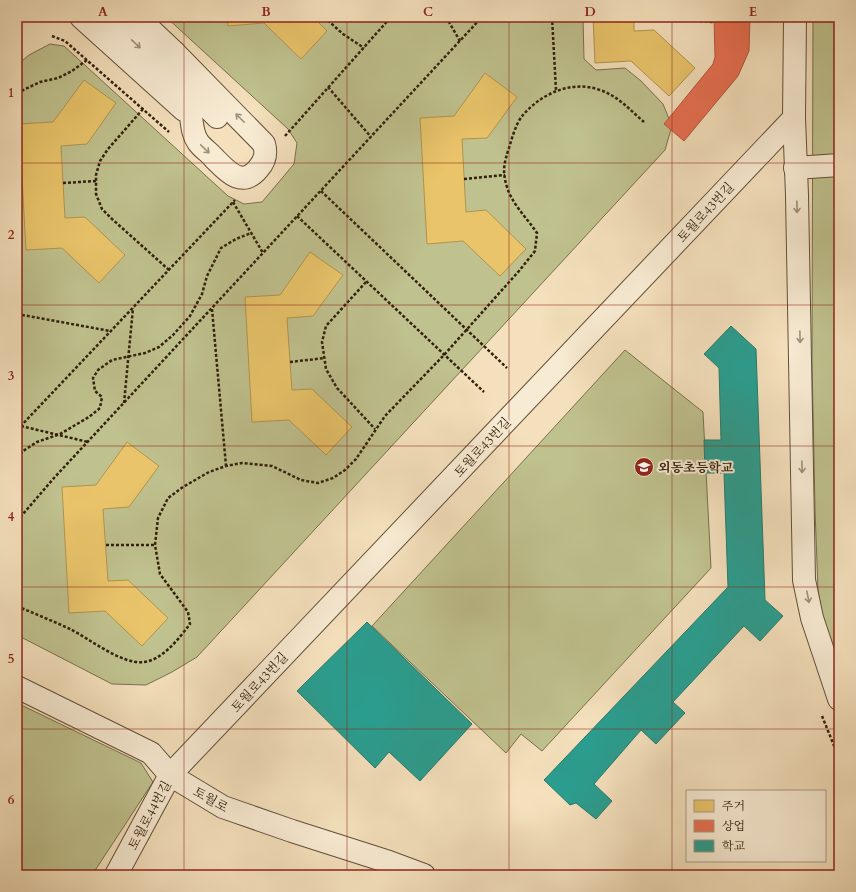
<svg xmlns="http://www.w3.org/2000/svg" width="856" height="892" viewBox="0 0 856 892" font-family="Cardo,'Noto Serif KR',serif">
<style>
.green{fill:#bfc18e;stroke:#78704d}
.water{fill:#9cbdaf;stroke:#727e6e}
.homes{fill:#e9c46a;stroke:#b2934e}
.shops{fill:#e76f51;stroke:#b1573c}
.schools{fill:#2a9d8f;stroke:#2c7868}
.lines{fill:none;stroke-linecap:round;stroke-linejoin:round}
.shore{stroke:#676e5e;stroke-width:1}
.minor-casing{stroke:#625038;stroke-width:24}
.path{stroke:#32200c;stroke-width:2.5;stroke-dasharray:3 2;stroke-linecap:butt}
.minor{stroke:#f8ebd3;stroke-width:22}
.oneway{stroke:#9f9079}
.grid{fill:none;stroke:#8f2418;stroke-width:1;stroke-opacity:0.55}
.labels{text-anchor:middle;stroke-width:4;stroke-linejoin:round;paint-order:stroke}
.street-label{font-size:13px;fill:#32200c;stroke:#f8ebd3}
.poi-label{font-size:13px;font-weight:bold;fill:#32200c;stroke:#f8ebd3;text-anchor:start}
.neatline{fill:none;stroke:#8f2418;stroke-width:1.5}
.grid-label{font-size:13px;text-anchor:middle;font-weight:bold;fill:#8f2418}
</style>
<rect width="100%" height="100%" fill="#f4e0bc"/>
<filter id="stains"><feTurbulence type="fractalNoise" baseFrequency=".005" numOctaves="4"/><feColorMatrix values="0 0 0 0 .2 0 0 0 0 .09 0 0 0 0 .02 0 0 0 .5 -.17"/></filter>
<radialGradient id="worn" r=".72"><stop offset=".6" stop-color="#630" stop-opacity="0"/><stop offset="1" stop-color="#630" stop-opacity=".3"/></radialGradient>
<!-- green -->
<g class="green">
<polygon points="166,17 583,17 584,59 596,70 625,68 641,81 663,104 672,126 665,150 197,657 172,672 146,685 112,684 17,635 17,65 29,55 50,44 64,46 228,196 244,204 262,202 294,164 297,143 288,129"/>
<polygon points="813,17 839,17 839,673 824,629 818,590 815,509 812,361"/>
<polygon points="625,350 703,412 711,568 542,751 521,734 506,753 372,626"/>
<polygon points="17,703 141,763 153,782 92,875 17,875"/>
</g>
<!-- water -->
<polygon class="water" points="839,373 839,584 835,545 835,481"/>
<!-- homes -->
<g class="homes">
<polygon points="227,17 313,17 327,31 301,59 264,23 228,26"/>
<polygon points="593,17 634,17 634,31 654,30 695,68 669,96 631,61 595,63"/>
<polygon points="485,73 517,97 487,138 462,139 466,212 486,210 526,249 500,276 463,241 427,244 420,118 454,116"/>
<polygon points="84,80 116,103 87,144 61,146 65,218 85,217 125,255 99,283 62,248 26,250 19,124 53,122"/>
<polygon points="310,252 343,275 313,316 287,318 292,390 312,389 352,427 326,455 289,420 252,422 245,297 280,295"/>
<polygon points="127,442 159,466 129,507 103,509 108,581 128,580 168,618 142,646 105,611 69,613 62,487 96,485"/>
</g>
<!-- shops -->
<polygon class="shops" points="714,17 750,17 749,51 738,76 684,141 664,124 713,64 715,57"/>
<!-- schools -->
<g class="schools">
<polygon points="731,326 756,349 765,600 783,616 760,641 744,626 673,702 685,713 656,744 641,730 594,784 612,801 596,819 576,803 570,805 544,780 728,587 724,473 705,473 704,440 721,440 719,368 704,354"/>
<polygon points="367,622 472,724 420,781 389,752 375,768 297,691"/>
</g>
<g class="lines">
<!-- shore -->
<polyline class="shore" points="839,480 839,547"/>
<!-- minor casing -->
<g class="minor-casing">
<g id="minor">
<polyline points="81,17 184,110"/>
<path d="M108,17l60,56c7,10 16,19 20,31 5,12 2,27 10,38 4,6 11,10 15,15 13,13 28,32 45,12 7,-8 9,-15 6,-25l-90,-92"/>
<polyline points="137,17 174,52 183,67 194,94 217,117"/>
<polyline points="795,17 794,118 797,195 804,580 812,618 839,699"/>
<polyline points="795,168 839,165"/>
<polyline points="17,687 151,753 170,775 223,807 292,831 389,862 424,875"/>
<polyline points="116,875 170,775 794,118"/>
</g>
</g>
<!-- path -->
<g class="path">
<polyline points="324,17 343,34 364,48"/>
<polyline points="446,17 460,41"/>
<polyline points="552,17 556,90"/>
<polyline points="697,17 699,21 714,22"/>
<polyline points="52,36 65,41 169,132"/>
<polyline points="328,87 371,137"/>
<polyline points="17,93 40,82 58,78 72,71 87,60"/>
<polyline points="143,109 108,149 100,161 96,175 96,194 102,209 112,219 169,270"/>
<polyline points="285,136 391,17"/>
<polyline points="464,179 505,175"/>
<polyline points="63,183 96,181"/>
<polyline points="321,191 507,368"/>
<polyline points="233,202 263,253"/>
<polyline points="297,216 484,392"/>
<polyline points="366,282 326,326 322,342 326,369 337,388 375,429"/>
<polyline points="212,309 226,466"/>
<polyline points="17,314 110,331"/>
<polyline points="290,362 325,358"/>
<polyline points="124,403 133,308"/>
<polyline points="21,426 88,442"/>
<polyline points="17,430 235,200"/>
<polyline points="17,458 23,451 37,442 60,434 89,417 100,408 102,397 95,391 93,378 98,370 112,360 145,353 159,347 173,335 190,316 202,294 207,276 221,248 236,239 251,233"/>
<polyline points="17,521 54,478 482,17"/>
<polyline points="106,545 155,545"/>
<path d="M17,606c18,8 36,15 53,23 20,10 52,36 74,33 19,-2 36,-25 46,-38l-2,-12 -28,-38 -5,-29 3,-27 10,-20 15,-11 26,-15 17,-6 16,-3 30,3 29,14 17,3 15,-5 12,-8 11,-11 29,-43 59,-61 75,-84 16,-20 2,-18c-10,-15 -25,-29 -30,-46 -5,-16 -3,-24 2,-39 3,-10 7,-25 14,-33 19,-22 49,-35 77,-25 18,6 30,20 44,32"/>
<polyline points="822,716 839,758"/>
</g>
<!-- minor -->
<use href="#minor" class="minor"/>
</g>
<!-- one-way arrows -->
<defs><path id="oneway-shaft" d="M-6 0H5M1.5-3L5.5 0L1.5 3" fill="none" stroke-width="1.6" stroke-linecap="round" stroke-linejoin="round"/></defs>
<g class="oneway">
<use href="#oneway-shaft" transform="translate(136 44) rotate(43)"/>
<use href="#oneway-shaft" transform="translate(240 118) rotate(-135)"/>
<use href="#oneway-shaft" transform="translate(205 149) rotate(44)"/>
<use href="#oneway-shaft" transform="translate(797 207) rotate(89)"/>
<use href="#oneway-shaft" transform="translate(800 337) rotate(89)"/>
<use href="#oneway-shaft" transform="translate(802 467) rotate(89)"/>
<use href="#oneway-shaft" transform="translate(808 597) rotate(79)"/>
</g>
<!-- grid -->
<path class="grid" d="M184,17v858M347,17v858M509,17v858M672,17v858M17,163h822M17,305h822M17,446h822M17,587h822M17,729h822"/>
<!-- icons -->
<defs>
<g id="school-disc" transform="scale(1)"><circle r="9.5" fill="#8f2418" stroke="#f8ebd3"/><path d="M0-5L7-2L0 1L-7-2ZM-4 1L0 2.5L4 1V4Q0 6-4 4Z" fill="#fff"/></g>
</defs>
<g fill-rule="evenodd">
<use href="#school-disc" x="644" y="467"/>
</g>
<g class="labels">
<!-- street labels -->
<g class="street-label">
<text transform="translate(705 212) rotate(-47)" y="5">토월로43번길</text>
<text transform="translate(482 447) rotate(-47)" y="5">토월로43번길</text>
<text transform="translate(259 682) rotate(-47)" y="5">토월로43번길</text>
<text transform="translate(211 799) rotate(29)" y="5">토월로</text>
<text transform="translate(149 815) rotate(-62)" y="5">토월로44번길</text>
</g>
<!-- poi labels -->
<g class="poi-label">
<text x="658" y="472">외동초등학교</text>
</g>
</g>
<!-- margin -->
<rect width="856" height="892" fill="none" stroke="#f4e0bc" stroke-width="44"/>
<!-- legend -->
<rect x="686" y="790" width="140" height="72" fill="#f8ebd3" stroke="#a99a83"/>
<rect x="694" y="800" width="20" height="12" fill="#e9c46a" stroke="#a99a83"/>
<text x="722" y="810" font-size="12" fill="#32200c">주거</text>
<rect x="694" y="820" width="20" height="12" fill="#e76f51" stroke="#a99a83"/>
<text x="722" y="830" font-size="12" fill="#32200c">상업</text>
<rect x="694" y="840" width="20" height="12" fill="#2a9d8f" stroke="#a99a83"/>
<text x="722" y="850" font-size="12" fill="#32200c">학교</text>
<rect x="22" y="22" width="812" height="848" class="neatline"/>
<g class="grid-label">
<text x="103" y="16">A</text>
<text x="266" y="16">B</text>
<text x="428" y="16">C</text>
<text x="590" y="16">D</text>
<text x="753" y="16">E</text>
<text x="11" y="97">1</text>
<text x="11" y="239">2</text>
<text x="11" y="380">3</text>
<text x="11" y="521">4</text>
<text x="11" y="663">5</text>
<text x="11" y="804">6</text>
</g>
<rect width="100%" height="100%" filter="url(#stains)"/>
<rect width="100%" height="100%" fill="url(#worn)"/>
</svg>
